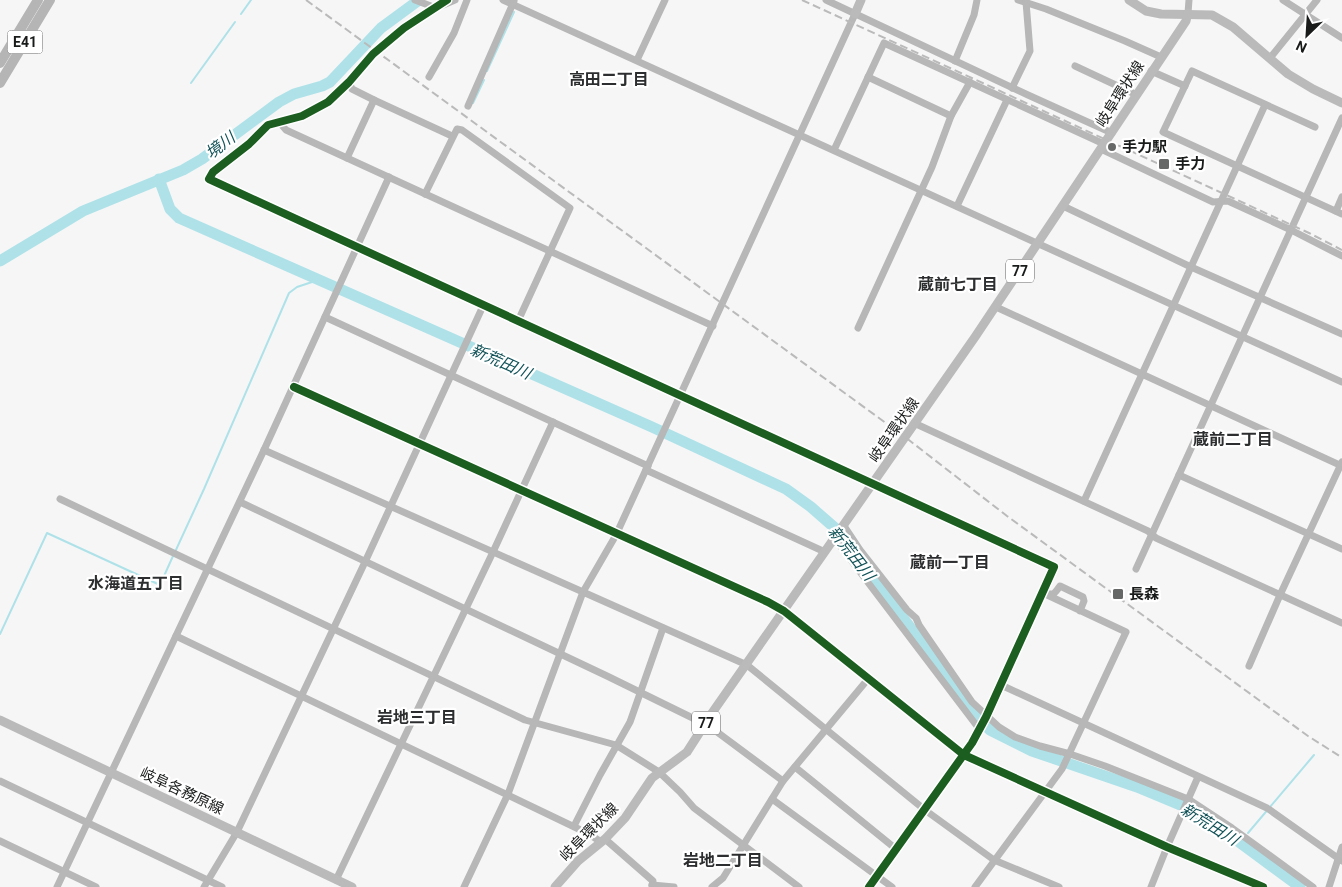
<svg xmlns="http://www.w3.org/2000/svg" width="1342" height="887" viewBox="0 0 1342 887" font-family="Roboto,'Noto Sans JP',sans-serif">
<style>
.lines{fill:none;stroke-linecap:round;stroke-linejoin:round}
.stream{stroke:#aee2e8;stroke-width:2}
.river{stroke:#aee2e8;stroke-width:11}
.minor{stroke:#b6b7b6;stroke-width:7}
.major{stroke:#bababb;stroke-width:9}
.highway{stroke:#b5b5b5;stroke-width:10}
.rail{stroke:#bababb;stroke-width:2;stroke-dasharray:8 4;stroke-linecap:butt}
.cycleway-casing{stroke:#fff;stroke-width:11}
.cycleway{stroke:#1b5e20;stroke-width:8}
.poi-dot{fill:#666767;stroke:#fff;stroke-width:2}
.labels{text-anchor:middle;stroke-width:4.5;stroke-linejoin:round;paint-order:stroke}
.shield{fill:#fff;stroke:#5e5f5f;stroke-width:1}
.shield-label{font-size:14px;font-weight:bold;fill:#191a1a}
.street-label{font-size:15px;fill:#191a1a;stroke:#fff}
.poi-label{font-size:15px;font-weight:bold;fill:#191a1a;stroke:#fff;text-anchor:start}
.neighbourhood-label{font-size:16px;font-weight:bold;fill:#2d2e2f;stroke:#fff}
.water-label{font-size:16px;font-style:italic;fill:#115258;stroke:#fff}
</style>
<rect width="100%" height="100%" fill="#f6f6f7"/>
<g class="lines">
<!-- stream -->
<g class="stream">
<polyline points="241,14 251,0"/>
<polyline points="487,71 514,12"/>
<polyline points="191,83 235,22"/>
<polyline points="473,103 484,80"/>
<polyline points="175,552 204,489 289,293 297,287 318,280"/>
<polyline points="0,634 47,533 160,585 173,556"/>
<polyline points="1248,833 1314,755"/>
</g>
<!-- river -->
<g class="river">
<polyline points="159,179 170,209 179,218 652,427 786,489 811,507 835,528 907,623 971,712 990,730 1032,751 1137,787 1185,807 1205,818 1227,833 1300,887"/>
<polyline points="0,261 83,211 183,170 202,159 279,102 294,94 322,86 330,82 381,28 419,0"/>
</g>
<!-- minor -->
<g class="minor">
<polyline points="415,0 436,8 455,0"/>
<polyline points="447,0 404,28 373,54 349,82 328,102 302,116 268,125 249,144 213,172 209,179 1054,567 986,717 972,743 869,887"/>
<polyline points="503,0 1342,382"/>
<polyline points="826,0 1028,95 1112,133"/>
<polyline points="1018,0 1046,9 1125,41 1161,57"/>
<polyline points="1283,0 1342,38"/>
<polyline points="1188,13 1189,0"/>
<polyline points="1270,58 1317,0"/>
<polyline points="637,60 665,0"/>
<polyline points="955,61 974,15 977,0"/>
<polyline points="1075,66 1137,95"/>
<polyline points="1151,71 1185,86"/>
<polyline points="429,77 454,33 467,0"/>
<polyline points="868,77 951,116"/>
<polyline points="349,82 352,89 374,100 452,136"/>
<polyline points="1012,88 1030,51 1026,2"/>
<polyline points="468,106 514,1"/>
<polyline points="280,123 286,130 713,326"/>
<polyline points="1315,127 1192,71 1163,132 1342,214"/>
<polyline points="1101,149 1213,202 1228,201 1291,230 1342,256"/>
<polyline points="834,150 884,43 1104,144"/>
<polyline points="347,158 374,100"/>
<polyline points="425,194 457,129 462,130 570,208 518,321"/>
<polyline points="957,206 1007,100"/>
<polyline points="1063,206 1191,267 1342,334"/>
<polyline points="1336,211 1342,197"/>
<polyline points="996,307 1342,466"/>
<polyline points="325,317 648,466"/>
<polyline points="858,328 932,167 951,116 970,82"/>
<polyline points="294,387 768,602 784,611 964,755 1167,847 1263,887"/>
<polyline points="914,423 1148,531 1156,538 1342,623"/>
<polyline points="264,450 747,665 925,810 994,860 1059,887"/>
<polyline points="646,470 825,552"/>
<polyline points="1179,475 1342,549"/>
<polyline points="60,499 525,720 616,745 659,772 680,792 694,808 799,887"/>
<polyline points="1084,501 1265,105"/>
<polyline points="240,502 607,676 709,726 783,781"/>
<polyline points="844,526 860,550 907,610 916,618 919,625 972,702 999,727 1015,737 1040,746 1070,754 1105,766 1188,799 1232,828 1313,887"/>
<polyline points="835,539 980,730"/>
<polyline points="1136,569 1342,118"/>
<polyline points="176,636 589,834 601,842"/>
<polyline points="1249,666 1280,595 1342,462"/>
<polyline points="1001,685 1267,808 1342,861"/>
<polyline points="795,767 896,849"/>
<polyline points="0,781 222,887"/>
<polyline points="772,799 892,887"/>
<polyline points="574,826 600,775 630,722 663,628"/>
<polyline points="605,839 653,881 652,885"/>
<polyline points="0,841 96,887"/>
<polyline points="336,880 493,552 553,422"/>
<polyline points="652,885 674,887"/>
<polyline points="57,887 264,450 389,177"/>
<polyline points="204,887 237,832 365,562 483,306"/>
<polyline points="464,887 508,794 583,592 616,535 855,14"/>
<polyline points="712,887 723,878 783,781 868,679"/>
<path d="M975,887l87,-118 64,-137 -83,-39c12,2 10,2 17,-7l23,11 1,4 -4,10"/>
<polyline points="1151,887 1167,847 1198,777"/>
<polyline points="1329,887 1342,847"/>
</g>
<!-- major -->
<g class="major">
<polyline points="1129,0 1146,11 1161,14 1212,15 1233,27 1288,74 1313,89 1342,103"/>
<polyline points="855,14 861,0"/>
<polyline points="0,720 352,887"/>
<polyline points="555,887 578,861 605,839 625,818 652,778 687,752 712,713 975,337 1186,21 1188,13"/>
</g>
<!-- highway -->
<g class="highway">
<polyline points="0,63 38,0"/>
<polyline points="0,83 50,0"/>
</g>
<!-- rail -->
<g class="rail">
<polyline points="306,0 905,437 1007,516 1308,736 1341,757"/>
<polyline points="802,0 1309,233 1342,250"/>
</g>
<!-- cycleway casing -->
<g class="cycleway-casing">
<g id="cycleway">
<polyline points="447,0 404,28 373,54 349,82 328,102 302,116 268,125 249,144 213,172 209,179 1054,567 986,717 972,743 869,887"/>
<polyline points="294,387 768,602 784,611 964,755 1167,847 1263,887"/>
</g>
</g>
<!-- cycleway -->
<use href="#cycleway" class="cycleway"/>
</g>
<!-- markers -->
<g class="poi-dot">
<circle cx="1112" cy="147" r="5"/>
<rect x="1158" y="158" width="12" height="12" rx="2.5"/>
<rect x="1112" y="588" width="12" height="12" rx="2.5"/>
</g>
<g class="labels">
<!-- shield labels -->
<g class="shield">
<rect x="7.5" y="30.5" width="35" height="23" rx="4"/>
<rect x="1006" y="259.5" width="28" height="23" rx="4"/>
<rect x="692" y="711.5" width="28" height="23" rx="4"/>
</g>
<g class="shield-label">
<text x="25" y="47">E41</text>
<text x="1020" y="276">77</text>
<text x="706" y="728">77</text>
</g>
<!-- street labels -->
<g class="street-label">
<text transform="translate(1120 94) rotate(-57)" y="5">岐阜環状線</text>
<text transform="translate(894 430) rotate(-55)" y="5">岐阜環状線</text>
<text transform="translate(182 791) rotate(25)" y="5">岐阜各務原線</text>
<text transform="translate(589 832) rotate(-45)" y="5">岐阜環状線</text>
</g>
<!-- poi labels -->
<g class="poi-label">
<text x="1122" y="152">手力駅</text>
<text x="1175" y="169">手力</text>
<text x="1129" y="599">長森</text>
</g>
<!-- neighbourhood labels -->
<g class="neighbourhood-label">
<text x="609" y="85">高田二丁目</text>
<text x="958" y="290">蔵前七丁目</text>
<text x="1233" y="445">蔵前二丁目</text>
<text x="950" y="568">蔵前一丁目</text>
<text x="136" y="589">水海道五丁目</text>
<text x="417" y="723">岩地三丁目</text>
<text x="723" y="866">岩地二丁目</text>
</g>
<!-- water labels -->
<g class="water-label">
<text transform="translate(220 145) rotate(-37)" y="6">境川</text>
<text transform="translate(501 361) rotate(24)" y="6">新荒田川</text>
<text transform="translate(852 553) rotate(52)" y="6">新荒田川</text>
<text transform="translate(1210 824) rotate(32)" y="6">新荒田川</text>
</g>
</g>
<!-- north arrow -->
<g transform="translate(1307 35) rotate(205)" stroke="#ffffff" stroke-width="4" paint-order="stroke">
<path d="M0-4L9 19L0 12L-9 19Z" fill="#191a1a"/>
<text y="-8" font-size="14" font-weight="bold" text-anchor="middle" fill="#191a1a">N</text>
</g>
</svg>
